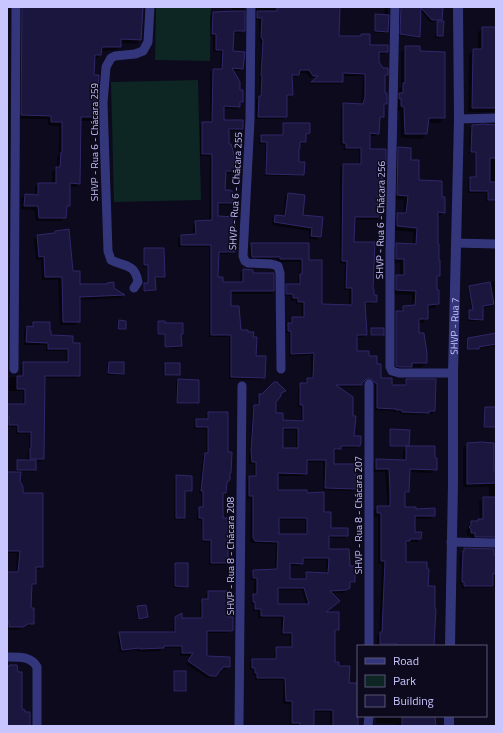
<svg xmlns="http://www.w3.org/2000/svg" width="503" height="733" viewBox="0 0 503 733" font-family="'Titillium Web',sans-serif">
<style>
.green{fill:#0d2623}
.shadow{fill:#0007;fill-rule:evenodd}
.building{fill:#1b163d;stroke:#30276a;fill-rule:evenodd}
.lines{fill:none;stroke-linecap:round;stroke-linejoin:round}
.minor{stroke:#34367c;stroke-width:9}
.tertiary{stroke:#34367c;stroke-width:10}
.labels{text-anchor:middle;stroke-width:3;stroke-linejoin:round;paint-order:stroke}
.street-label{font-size:10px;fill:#c8c5ff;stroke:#0c0a1c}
</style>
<rect width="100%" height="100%" fill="#0c0a1c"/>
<!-- green -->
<g class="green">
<polygon points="156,7 211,7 210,61 155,60"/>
<polygon points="198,80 201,200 114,202 111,82"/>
</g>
<!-- shadow -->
<g class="shadow">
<polygon points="19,7 142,7 140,40 136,44 120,43 120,47 116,50 100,51 100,55 96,59 94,59 93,75 96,117 93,121 80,121 79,183 76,187 69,187 69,206 66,209 65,217 62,221 36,221 34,210 21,209 21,199 25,195 35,196 35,187 38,184 52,184 52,172 57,168 57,156 59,155 59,126 48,125 48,119 18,119"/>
<polygon points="232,7 244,7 244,31 241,33 233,33 232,52 242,68 240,71 232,71 242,102 237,109 223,108 223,121 242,128 240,131 228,131 228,145 233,171 230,174 225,173 224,191 232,202 229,205 217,205 217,217 234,251 231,254 218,254 217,278 222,283 241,283 240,273 243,270 252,274 273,291 271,294 230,294 230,307 240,331 255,357 264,377 261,380 229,379 229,337 209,337 209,247 178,247 178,239 181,236 193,235 193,224 196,222 209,221 210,160 209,156 200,156 200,125 203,123 210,123 210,72 213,70 220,70 221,52 213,52 213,36 210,36 210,15 213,12 232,13"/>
<path d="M254,7h85l-1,30h21l2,-2 8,11 18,6 -3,2h-6v8l9,12 -3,3v17l2,10 -3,3v10l-4,2 -1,14 -3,3h-6v14l16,14 -4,3v21l3,6 -2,3h-5l-1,14h4v6l-3,3 -24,-1v24l23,59 -3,2h-9l2,30 -3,3h-7v15l12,5 8,8 4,14 11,7h13v-3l3,-3h28l-1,31 -2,3 -5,-1 -2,2 -25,-1v-2h-7v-1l-18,-1v-25h-3l-3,-4h-6l-4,6h-21l15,50 6,8 -3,3h-16l-3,3h-4v14l22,23 -3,3 -29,-1v-28h-17v11l-3,3h-26v15l29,3 18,19 6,16 17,6 -2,3h-17v12l21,17 5,15 -3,2h-2v3l-6,6h-13l-6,20 14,16 -4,3v31l14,21 10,17v15h2h-3v10h-27v-14h-17v14h-23v-22h-7v-24h-28v-5h-2v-5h-3v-8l3,-2h21v-9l3,-3h13v-13h-9v-17h-23v-7h-5v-7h-2v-6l3,-3v-15h-3v-6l3,-3 21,-1 1,-26 -24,-1 -2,-2 1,-42h-4v-20l3,-2h4v-13h-5v-10l3,-45 2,-3h3v-9l3,-2 24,-4 -10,10 1,13 7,7 19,1v-15h-3v-20l3,-3h4v-3l3,-2h3v-24l-22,1v-23h-3v-6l4,-3v-3l2,-3h9l1,-14h-6v-3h-5v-5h-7v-8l3,-3h11v-7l2,-2v-14h-23v-3h-27l-1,-13 3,-2h56v17l13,44 28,1v-16h-5l1,-26 -5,-1v-96l3,-2h16v-15h-16l1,-5h-4l1,-38 2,-3 18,1 2,-29h-21v5l-2,3h-30l7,-6h-7l-4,-5h-7l-3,4h-5l1,18 -3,2h-3v20l-3,2h-27v-19l3,-3 1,-19h-1l2,-35 -2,-3v-20h-4zM282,430h14v19h-14zM278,520h27v15h-27zM302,560h24v14l-20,-1 -2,3v4h-15v-15l10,1 3,-3zM277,590h25l4,15h-29z"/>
<polygon points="385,7 388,7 388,31 386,33 374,33 374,17 376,15 384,16"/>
<polygon points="399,7 440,7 442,9 441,20 440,22 442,36 441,38 435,38 436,23 437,22 430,22 420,10 419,37 418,38 399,35"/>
<polygon points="483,28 496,28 496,109 493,112 468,112 469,55 473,50 478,50 478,32"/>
<polygon points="406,47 419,52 444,118 439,123 428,123 426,134 422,139 401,138 400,111 397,111 395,99 399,95 399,89 401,87 401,52"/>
<polygon points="284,124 309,133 305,135 305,142 303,144 299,144 298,163 303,174 301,176 265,176 265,144 259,144 259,138 261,136 282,136 282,126"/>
<polygon points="472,126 496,126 496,201 486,201 486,193 468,193 468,180 470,178 475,178 475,153 469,153 470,128"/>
<polygon points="399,148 410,160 418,181 441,198 444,212 439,217 437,216 439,276 436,278 436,292 438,304 434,308 427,309 427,318 423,323 418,323 418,334 426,363 421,367 411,367 407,371 392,370 392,317 404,307 412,306 412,295 392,294 392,281 396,276 400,276 400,263 392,263 392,249 397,244 413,245 413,232 393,230 393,218 397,214 403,214 404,200 393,199 394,153"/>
<polygon points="288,194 302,216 320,237 317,240 309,239 309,231 272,225 272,219 275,216 283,217 285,197"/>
<polygon points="55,232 72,272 79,285 106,285 107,284 123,295 120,298 79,300 79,321 75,325 60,325 58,280 42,280 41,259 36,260 34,239 37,236 53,234"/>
<polygon points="145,249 164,277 162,278 154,279 155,290 153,292 143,292 143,286 147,284 147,267 143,267 143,251"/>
<polygon points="496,281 496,304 482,308 482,319 480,321 468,321 468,312 472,311 468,289 469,287"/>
<polygon points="119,322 125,329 123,330 117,330 117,323"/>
<polygon points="158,322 182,333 180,335 181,346 179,348 164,348 164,335 157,335 157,324"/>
<polygon points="34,323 50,336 72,344 79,376 76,378 44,378 43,459 40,462 35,461 35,470 33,472 20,471 19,481 42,566 39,569 35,569 35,584 31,587 30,609 33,623 30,626 24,626 19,630 7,629 7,573 16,573 17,553 7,553 7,473 16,473 16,462 18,461 27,461 28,451 29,450 29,434 16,434 16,427 7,427 7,405 23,405 23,391 9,391 9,379 12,377 21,377 21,365 24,363 66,363 66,351 46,351 46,345 24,345 24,330 27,327 31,328"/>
<polygon points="372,329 383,334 381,336 370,336 370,331"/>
<polygon points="496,335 496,346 478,349 476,350 465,350 467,341 469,339"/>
<polygon points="109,363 123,373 121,375 107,375 107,365"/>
<polygon points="165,364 179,374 177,376 163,376 163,366"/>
<polygon points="178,380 198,402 196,404 176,404 176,382"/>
<polygon points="486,408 496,408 496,428 483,428 484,410"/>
<polygon points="208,413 227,453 230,473 226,482 225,492 222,495 222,519 228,533 227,563 225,565 209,565 209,542 202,542 201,520 197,520 197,511 201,508 201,493 199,493 203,456 206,454 206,429 194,429 194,422 196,420 206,420 206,415"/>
<polygon points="391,430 436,469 432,473 409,472 408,492 405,496 404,508 415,510 434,515 430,519 414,519 414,533 420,538 417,542 408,542 405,545 405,563 427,587 434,646 377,646 377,636 379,634 382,564 378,564 378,517 374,517 374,511 378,507 387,507 387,496 385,472 373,472 373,463 376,460 403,460 403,451 406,447 389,447 389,432"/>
<polygon points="467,444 493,473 496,473 496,534 491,540 471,540 471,536 468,536 466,531 468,530 468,526 472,522 476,522 480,520 479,502 483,498 489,498 489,487 463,487 463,448"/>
<polygon points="176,476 191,491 190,492 184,492 184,518 183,520 174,519 174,478"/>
<polygon points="465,549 496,555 496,587 461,588 462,584 460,584 460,555"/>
<polygon points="176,564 187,586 185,588 173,588 174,566"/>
<polygon points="208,592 227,618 231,631 229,633 206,633 206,657 229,666 226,669 221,669 212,678 207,678 186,664 192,656 180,656 180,648 163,648 160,651 137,652 137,650 120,652 117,636 120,633 173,633 173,620 175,618 181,619 200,619 200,603 203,600 206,600 206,595"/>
<polygon points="137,607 147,617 145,619 138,620 136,609"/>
<polygon points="174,672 185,691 184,692 173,692 173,674"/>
<polygon points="376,716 435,716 435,726 397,726 397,724 376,723"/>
</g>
<!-- building -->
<g class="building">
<polygon points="22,7 143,7 141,40 121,39 121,47 102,47 101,55 95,55 94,75 99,75 97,102 97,117 81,117 80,184 70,183 70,206 67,206 66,218 39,218 38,206 24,206 25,194 38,195 38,183 56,183 56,167 60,167 61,152 62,152 62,122 51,122 51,116 21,115"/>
<path d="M278,7h62l-1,29h22v-2h9v11h18v7h-9v10l4,6h5v7h-3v18h2v11h-3v13h-4l-1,17 -9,-1v16h16v16h-4v22h3v8h-7l-1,15h4v7h-26l-1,25h21l-2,47h1v6h3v7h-12l2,33h-10v16h12v5h8v8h4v14h11v7h14v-6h30l-1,32h-6v2l-27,-1v-2h-6v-1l-19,-1v-25h-2l-3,-4h-6l-4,4v2h-26l17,12v19h3l-2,20h7v7l-1,3h-19v3h-7v15h22v25l-31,-1 1,-28h-19v14l-29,-1v17h29v3l17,-1v20h7v16h17v8h-19v13h20l1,17h5v16h-5v6l-4,2 -16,1 10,10 -14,11h13v18h-4v32h4v4h11l-1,17h9v43h-25v-16h-19v16h-14v-3h-8v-22h-6l-1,-23h-28v-5h-2v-5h-3v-9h24v-12h16v-14h-9l1,-17h-23v-7h-6v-7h-2v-8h4v-16h-4v-8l24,-1 1,-27 -23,-1 -2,-3v-42h-4v-20h7v-14h-4l-1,-11 3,-46h5v-11h3l12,-12h3l9,9 -5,2v3l-5,6v11h7v7l20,1v-16h-3v-22h7v-5h6l1,-25 -23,1v-23h-3v-8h4v-6h12v-15h-6v-4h-5v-4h-7v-10h14v-10h2v-15h-22v-2h-28l-1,-14h58v17h13v44l30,1v-17h-6l1,-27h-5l1,-97h18v-16h-15v-5h-3v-40l20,1 2,-7v-23l-22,-1v9h-32l7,-6h-5l-4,-6h-9l-1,5h-7l1,20h-6v22h-29l1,-21h2l1,-20h-1l2,-36 -2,-3 1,-19h-5v-7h20v-3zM283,428h15v20h-15zM279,518h28v16h-28zM303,558h26l-1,15 -22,-1v7h-16v-16l13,1zM278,588h26l5,16h-31z"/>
<polygon points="401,7 443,8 442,20 432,20 421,8 420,37 400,34"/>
<polygon points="236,11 245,11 245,31 234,31 233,51 245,52 243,69 232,68 240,82 240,90 243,90 243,102 240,102 240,107 224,106 224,120 243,120 243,129 229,129 229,144 231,144 235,158 234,171 226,171 225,190 230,190 233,192 233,203 218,203 218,216 235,217 235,252 219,252 218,277 223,277 223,282 243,282 243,269 253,270 253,273 274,273 274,291 231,291 231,306 239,306 241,330 248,330 248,332 254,332 253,337 257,337 256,356 266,356 265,378 231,377 231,335 211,335 211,245 181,245 181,235 196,234 195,221 212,220 212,154 202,154 202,122 212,122 213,69 222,69 223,50 216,50 216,34 212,34 213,12"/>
<polygon points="375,14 389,15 388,32 375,31"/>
<polygon points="437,21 444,21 443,36 437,36"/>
<polygon points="482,27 496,27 496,108 472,108 473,49 482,49"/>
<polygon points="405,46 420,46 420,51 445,52 445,118 429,118 427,134 405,134 404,107 401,106 401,98 399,99 399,93 403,93 403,83 405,83"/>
<polygon points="283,123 310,123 310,133 306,134 306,142 300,142 300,148 299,148 299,162 305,162 304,175 266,174 267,142 261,142 261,135 283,135"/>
<polygon points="484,124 496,125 496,158 490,158 490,182 496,182 496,200 488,200 488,191 470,191 470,177 476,177 476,152 471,152 472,125"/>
<polygon points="398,147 411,148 411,160 419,160 419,180 442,181 442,197 445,197 445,213 438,212 438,244 439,244 439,260 440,260 440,276 437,276 437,290 439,290 439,304 428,305 428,319 419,319 419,333 424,333 427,353 427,363 412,363 412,367 400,367 396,366 396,311 403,311 403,306 415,305 416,291 396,290 396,275 404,275 404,259 396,259 396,243 416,244 417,228 397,226 397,213 406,213 408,196 397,195"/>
<polygon points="288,193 305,195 303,215 323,217 321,237 311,236 312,228 274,222 275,215 285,216"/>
<polygon points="69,229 73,271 80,271 80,284 107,284 107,283 114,282 114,288 125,295 80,297 80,322 63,322 62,277 45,277 44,256 39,257 37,235 55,233 55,231"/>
<polygon points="144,248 164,248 165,277 155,277 156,290 144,291 144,283 148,283 148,265 144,265"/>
<polygon points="490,282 494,304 483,306 483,320 469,319 469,310 473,310 469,286"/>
<polygon points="119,320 126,321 126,329 118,329"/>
<polygon points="158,321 165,321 165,323 183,323 183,334 181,334 182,346 165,347 165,334 158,334"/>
<polygon points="33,322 50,322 50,331 51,331 51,335 73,336 73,343 80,343 80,376 45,376 44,459 30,459 30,448 31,448 31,432 18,432 18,425 9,425 9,416 7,416 7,404 25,404 25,389 17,389 17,376 23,376 23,362 68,362 68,349 48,349 48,343 26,342 27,326 33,327"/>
<rect x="371" y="328" width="13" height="7"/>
<polygon points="496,333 496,344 479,347 479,349 467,349 468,338"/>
<polygon points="109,362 124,362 124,374 108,373"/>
<rect x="165" y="363" width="15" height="12"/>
<polygon points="178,379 199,380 199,403 177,403"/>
<polygon points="485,407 496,407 496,427 484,427"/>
<polygon points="208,412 228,412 228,452 232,452 231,473 230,473 230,480 227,482 226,493 223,493 223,518 230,518 229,530 231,532 229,533 228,541 228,563 211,563 211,540 203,540 203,518 199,518 199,507 203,507 203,491 201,491 205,453 208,453 208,427 196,427 196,419 208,419"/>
<polygon points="390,429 410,430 409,446 390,446"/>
<polygon points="481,442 494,443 494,472 496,472 496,483 467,484 467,443"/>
<polygon points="406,446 435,446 435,458 437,458 437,470 410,469 409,492 405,492 405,507 416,507 416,509 435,508 435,516 415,516 415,532 422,532 421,539 410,539 410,541 406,541 406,562 427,562 427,569 429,569 428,586 435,586 435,609 436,609 434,646 405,646 397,645 397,644 380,644 380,632 382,632 385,561 381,561 381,513 377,513 377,506 390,506 390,492 389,469 376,469 376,459 406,460"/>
<rect x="17" y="460" width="19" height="10"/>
<polygon points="7,472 21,472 20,481 23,487 23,493 43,493 43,567 36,567 36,584 32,584 31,608 34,608 34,624 28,624 23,627 9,627 9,622 8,622 7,617 7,572 18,572 20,551 7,551"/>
<polygon points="176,475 192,476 192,491 185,491 185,518 176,518"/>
<polygon points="483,497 496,497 496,537 475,537 475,533 471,533 471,529 469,527 471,525 471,521 478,521 478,519 483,519"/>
<polygon points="464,548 494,549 494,555 496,555 496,574 493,573 493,586 464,586 464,582 462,582 462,575 463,551 464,551"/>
<polygon points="175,563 188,563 188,587 175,586"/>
<polygon points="208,591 228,591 228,617 233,617 233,630 232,631 207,631 207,656 230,657 230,667 223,667 222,669 221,669 216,676 210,676 188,661 193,653 182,653 182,646 164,646 164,648 140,649 140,648 122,650 119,632 175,632 175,617 182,613 182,618 202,618 202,599 208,599"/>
<polygon points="146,605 148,617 139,619 137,606"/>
<polygon points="9,665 17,665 18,672 22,672 22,709 25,710 25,712 30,712 30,726 7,726 7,667 9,667"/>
<rect x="174" y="671" width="12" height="20"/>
<polygon points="402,716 435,716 436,726 402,726"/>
</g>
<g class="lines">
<!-- minor -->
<g class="minor">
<polyline points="251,7 250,120 243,256 245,261 248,263 271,264 278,266 280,273 281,369"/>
<polyline points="395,7 390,252 390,367 392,371 399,373 453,373"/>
<polyline points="459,119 496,118"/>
<polyline points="456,243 496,244"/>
<path d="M134,288l4,-6c-3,-19 -14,-15 -27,-22l-3,-9 -5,-148 3,-36 5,-9 4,-2 20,-2 8,-3 5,-9 2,-35"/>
<polyline points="14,369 16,7"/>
<polyline points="369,384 369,646"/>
<polyline points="451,542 496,543"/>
<path d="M7,657c12,0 24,-1 30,10v59"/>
<polyline points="239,726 242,386"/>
<polyline points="368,726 369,716"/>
</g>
<!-- tertiary -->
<g class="tertiary">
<path id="s1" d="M450,646l3,-162v-111l6,-254 -1,-112"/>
<polyline points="449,726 449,716"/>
</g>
</g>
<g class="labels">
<!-- street labels -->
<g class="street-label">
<text transform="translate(94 142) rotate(-90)" y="4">SHVP - Rua 6 - Chácara 259</text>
<text transform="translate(235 191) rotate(-87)" y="4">SHVP - Rua 6 - Chácara 255</text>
<text transform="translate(380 220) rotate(-89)" y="4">SHVP - Rua 6 - Chácara 256</text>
<text dy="4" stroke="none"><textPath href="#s1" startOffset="320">SHVP - Rua 7</textPath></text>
<text transform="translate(358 515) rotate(-90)" y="4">SHVP - Rua 8 - Chácara 207</text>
<text transform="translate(230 556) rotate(-90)" y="4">SHVP - Rua 8 - Chácara 208</text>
</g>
</g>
<!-- border -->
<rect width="503" height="733" fill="none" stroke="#c8c5ff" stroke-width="16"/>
<!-- legend -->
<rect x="357" y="645" width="130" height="72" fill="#0c0a1c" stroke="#575577"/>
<rect x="365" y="658" width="20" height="6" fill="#34367c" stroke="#575577"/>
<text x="393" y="665" font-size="12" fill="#c8c5ff">Road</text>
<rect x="365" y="675" width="20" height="12" fill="#0d2623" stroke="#575577"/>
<text x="393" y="685" font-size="12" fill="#c8c5ff">Park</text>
<rect x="365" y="695" width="20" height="12" fill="#1b163d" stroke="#575577"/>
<text x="393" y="705" font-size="12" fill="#c8c5ff">Building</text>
</svg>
